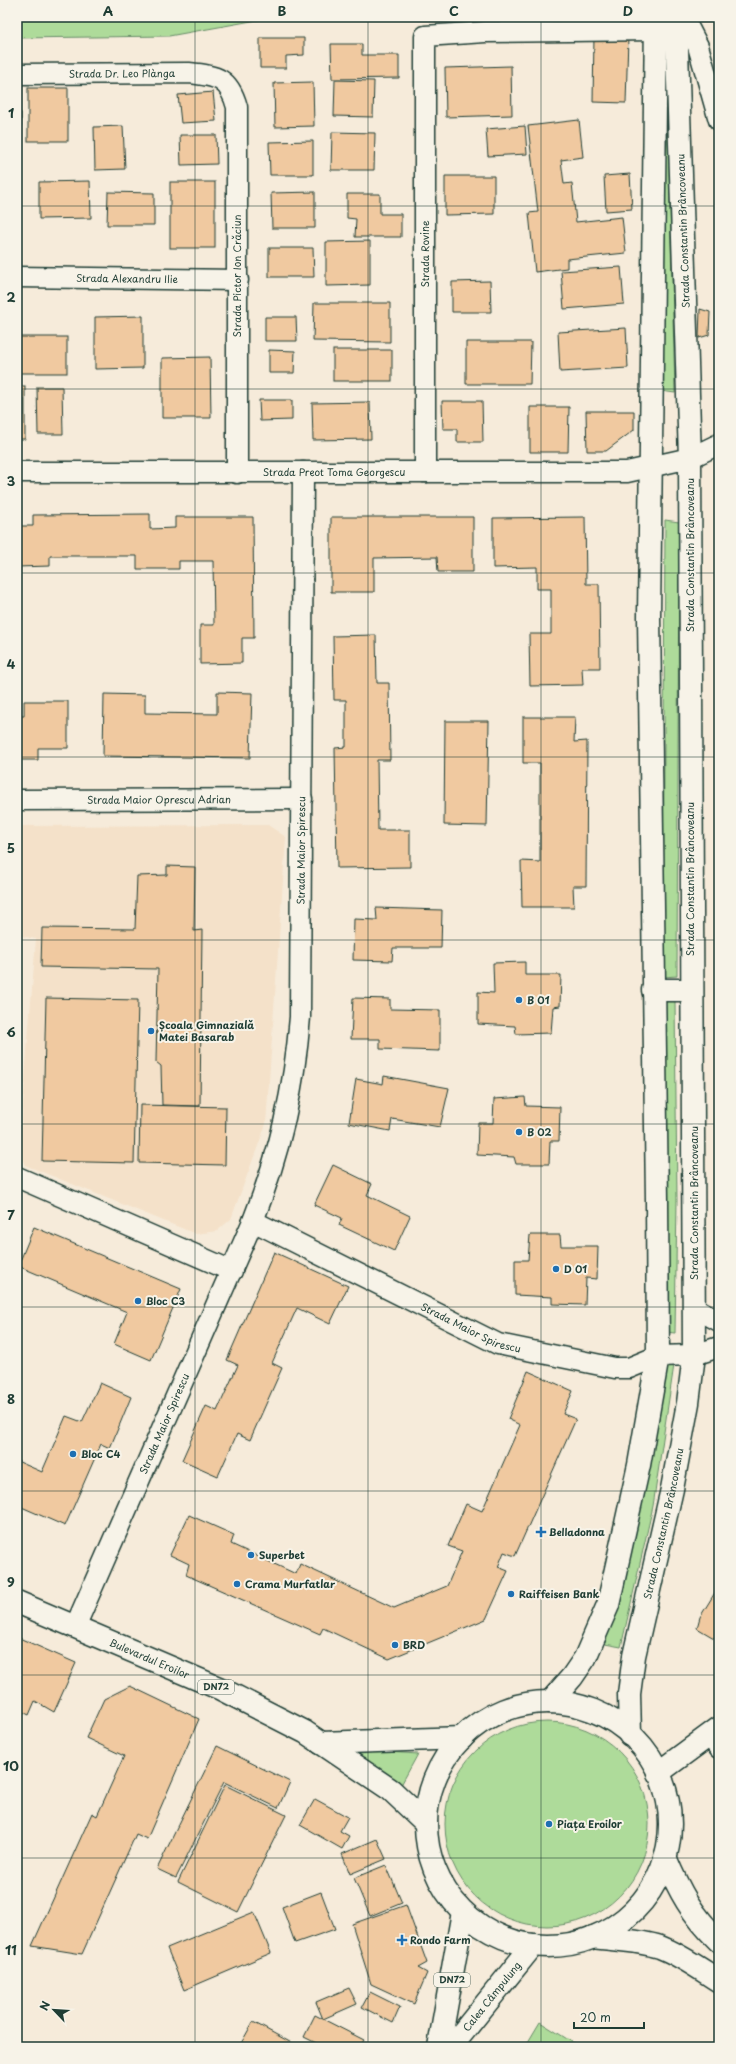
<svg xmlns="http://www.w3.org/2000/svg" width="736" height="2064" viewBox="0 0 736 2064" font-family="'Playpen Sans',sans-serif">
<style>
.built{fill:#f4e1c9}
.green{fill:#aedb9a;stroke:#668c67}
.building{fill:#f0c9a0;stroke:#1f3d34}
.lines{fill:none;stroke-linecap:round;stroke-linejoin:round}
.street-casing{stroke:#1f3d34;stroke-width:23}
.secondary-casing{stroke:#1f3d34;stroke-width:25}
.primary-casing{stroke:#1f3d34;stroke-width:25}
.street{stroke:#f7f3e8;stroke-width:20}
.secondary{stroke:#f7f3e8;stroke-width:22}
.primary{stroke:#f7f3e8;stroke-width:22}
.grid{fill:none;stroke:#1f3d34;stroke-width:1;stroke-opacity:0.55}
.poi-dot{fill:#1f6fb2;stroke:#f7f3e8;stroke-width:1.5}
.labels{text-anchor:middle;stroke-width:4;stroke-linejoin:round;paint-order:stroke}
.shield{fill:#f7f3e8;stroke:#60746a;stroke-width:1}
.shield-label{font-size:9px;font-weight:bold;fill:#1f3d34}
.street-label{font-size:10px;fill:#1f3d34;stroke:#f7f3e8}
.poi-label{font-size:10px;font-weight:bold;fill:#1f3d34;stroke:#f7f3e8;text-anchor:start}
.neatline{fill:none;stroke:#1f3d34;stroke-width:1.5}
.grid-label{font-size:13px;text-anchor:middle;font-weight:bold;fill:#1f3d34}
</style>
<rect width="100%" height="100%" fill="#f6ebda"/>
<filter id="ink" filterUnits="userSpaceOnUse"><feTurbulence type="fractalNoise" baseFrequency=".025" numOctaves="2"/><feDisplacementMap in="SourceGraphic" scale="8" xChannelSelector="R" yChannelSelector="G"/><feConvolveMatrix kernelMatrix="1 2 1 2 8 2 1 2 1" color-interpolation-filters="sRGB"/></filter>
<g filter="url(#ink)">
<!-- built -->
<polygon class="built" points="268,825 286,837 266,1124 231,1219 217,1231 196,1234 25,1165 19,1153 36,939 17,935 17,826"/>
<!-- green -->
<g class="green">
<polygon points="17,17 274,17 169,36 17,38"/>
<polygon points="665,17 675,393 661,391"/>
<polygon points="665,520 679,522 677,976 663,977"/>
<polygon points="661,1001 675,1001 677,1200 675,1333 665,1332"/>
<polygon points="663,1365 674,1365 653,1506 621,1647 605,1644 637,1505"/>
<circle cx="547" cy="1824" r="102"/>
<polygon points="343,1749 418,1754 401,1785"/>
<polygon points="540,2022 580,2047 525,2047"/>
</g>
<!-- building -->
<g class="building">
<polygon points="594,36 628,37 626,103 593,102"/>
<polygon points="260,38 304,38 304,55 286,56 286,68 260,68"/>
<polygon points="331,44 362,44 362,55 399,55 399,78 332,79"/>
<polygon points="511,66 512,115 446,117 445,68"/>
<polygon points="335,80 374,81 373,117 334,116"/>
<polygon points="313,82 314,126 275,127 274,83"/>
<rect x="28" y="88" width="40" height="53"/>
<polygon points="213,92 216,121 181,123 178,95"/>
<rect x="17" y="113" width="4" height="37"/>
<polygon points="579,120 583,157 561,160 564,184 572,183 576,222 622,217 626,253 567,259 567,268 535,272 529,213 538,212 528,126"/>
<polygon points="123,126 125,169 95,170 94,127"/>
<polygon points="525,126 527,154 488,156 486,129"/>
<polygon points="332,132 375,133 374,170 331,170"/>
<polygon points="180,135 216,135 217,164 181,165"/>
<polygon points="313,141 313,175 270,175 269,142"/>
<polygon points="630,174 632,209 606,211 604,176"/>
<polygon points="445,176 494,176 494,214 445,215"/>
<polygon points="90,181 91,218 39,219 39,182"/>
<rect x="170" y="182" width="45" height="66"/>
<polygon points="108,192 154,193 154,225 107,225"/>
<polygon points="315,192 315,228 272,228 271,193"/>
<polygon points="347,194 380,194 380,214 401,214 401,237 355,237 356,219 347,218"/>
<polygon points="370,241 370,285 326,286 326,242"/>
<polygon points="269,248 313,248 314,277 269,277"/>
<polygon points="621,267 624,304 564,309 561,271"/>
<polygon points="490,281 491,312 452,312 452,282"/>
<polygon points="314,303 390,303 390,342 313,341"/>
<polygon points="700,309 710,312 709,335 699,338"/>
<polygon points="143,316 143,368 95,369 95,317"/>
<polygon points="265,317 296,317 297,341 265,341"/>
<polygon points="626,328 628,368 560,372 558,332"/>
<rect x="17" y="337" width="50" height="36"/>
<polygon points="466,342 531,342 530,384 466,384"/>
<polygon points="269,350 295,351 294,373 269,373"/>
<rect x="333" y="350" width="59" height="31"/>
<polygon points="210,357 211,418 162,418 162,358"/>
<rect x="17" y="386" width="8" height="53"/>
<polygon points="37,387 62,387 63,434 38,434"/>
<polygon points="259,400 292,400 292,420 260,421"/>
<polygon points="442,401 482,401 483,442 457,442 457,429 443,429"/>
<polygon points="370,402 371,439 313,440 312,403"/>
<polygon points="530,407 569,407 568,452 530,452"/>
<polygon points="586,411 634,411 634,430 606,451 587,451"/>
<polygon points="150,514 150,529 175,528 175,517 253,517 254,638 242,638 242,663 200,664 200,625 214,625 213,561 179,561 179,569 137,569 137,556 50,556 50,566 17,567 17,526 33,526 33,515"/>
<polygon points="331,517 473,517 473,572 438,572 437,557 374,558 374,592 331,592"/>
<polygon points="585,517 586,584 599,584 600,668 582,668 583,685 530,686 529,634 551,634 551,589 537,589 537,567 493,568 493,518"/>
<polygon points="376,635 377,683 389,683 390,760 377,760 378,830 410,830 410,867 337,868 335,748 346,747 346,700 334,700 333,636"/>
<polygon points="217,692 252,693 250,758 103,756 104,694 145,695 145,713 217,714"/>
<polygon points="24,701 68,701 68,748 38,748 38,760 17,760 17,716 24,716"/>
<polygon points="523,717 575,717 574,742 587,741 586,886 573,886 574,907 522,907 521,861 540,862 540,763 523,763"/>
<polygon points="445,721 489,721 487,826 444,825"/>
<polygon points="167,866 195,867 194,931 202,930 200,1106 162,1105 161,1066 156,1062 158,969 41,967 42,928 135,929 137,876 167,875"/>
<polygon points="376,908 442,910 441,948 393,948 392,961 353,960 354,919 377,920"/>
<polygon points="525,962 525,975 561,975 560,1006 553,1007 551,1033 516,1034 515,1026 478,1024 478,992 494,993 493,963"/>
<polygon points="46,998 138,1000 134,1163 42,1161"/>
<polygon points="353,998 390,999 390,1009 440,1010 440,1051 380,1049 380,1039 351,1039"/>
<polygon points="384,1076 449,1088 440,1127 392,1119 390,1131 349,1123 356,1079 383,1084"/>
<polygon points="525,1097 526,1106 560,1107 559,1141 550,1141 549,1164 516,1164 514,1157 477,1155 478,1123 493,1123 494,1099"/>
<polygon points="140,1105 226,1107 225,1165 139,1163"/>
<polygon points="333,1165 372,1184 367,1195 410,1216 394,1251 339,1225 342,1218 314,1205"/>
<polygon points="34,1227 181,1289 151,1360 114,1344 127,1312 18,1266"/>
<polygon points="530,1235 560,1235 561,1246 598,1246 597,1279 586,1278 585,1305 552,1304 552,1297 515,1295 515,1260 528,1260"/>
<polygon points="274,1252 348,1286 330,1324 297,1308 272,1363 282,1368 250,1440 237,1434 218,1476 182,1460 206,1406 217,1411 238,1365 227,1360"/>
<polygon points="528,1371 573,1391 563,1414 576,1419 515,1556 504,1552 498,1567 508,1571 486,1619 389,1659 323,1628 320,1634 186,1575 189,1564 170,1555 189,1515 234,1535 231,1544 296,1574 300,1564 394,1608 447,1586 462,1551 448,1546 466,1504 482,1511 520,1425 508,1419"/>
<polygon points="100,1383 131,1397 110,1448 101,1444 65,1526 17,1505 17,1461 42,1472 66,1416 82,1422"/>
<polygon points="719,1586 719,1641 697,1628 700,1617"/>
<polygon points="17,1637 76,1663 54,1712 35,1701 29,1715 17,1709"/>
<polygon points="130,1686 199,1719 147,1839 136,1834 82,1954 32,1946 92,1813 97,1816 124,1756 86,1738 104,1699"/>
<polygon points="217,1746 290,1782 278,1808 224,1782 176,1878 157,1869"/>
<polygon points="225,1785 286,1815 238,1912 178,1882"/>
<polygon points="315,1799 348,1817 340,1831 349,1836 342,1849 300,1825"/>
<polygon points="377,1839 386,1859 350,1874 342,1854"/>
<polygon points="386,1865 402,1903 370,1916 354,1878"/>
<polygon points="321,1892 335,1929 295,1943 282,1907"/>
<polygon points="406,1905 427,1963 418,1968 427,1973 414,2004 371,1984 352,1924"/>
<polygon points="254,1912 271,1953 184,1990 167,1948"/>
<polygon points="349,1988 357,2004 323,2019 316,2002"/>
<polygon points="370,1992 400,2007 393,2023 362,2007"/>
<polygon points="315,2015 364,2040 360,2047 324,2047 304,2037"/>
<polygon points="253,2022 299,2047 239,2047"/>
</g>
<g class="lines">
<!-- street casing -->
<g class="street-casing">
<g id="street">
<polyline points="683,17 698,46 719,120"/>
<path id="s1" d="M17,74l172,-1c29,3 40,5 48,34v366"/>
<path id="s2" d="M17,277l221,3"/>
<path id="s3" d="M17,472h610l63,-14 29,-14"/>
<polyline points="425,472 425,36 485,32 656,30"/>
<path id="s4" d="M17,800l285,-1"/>
<polyline points="17,1177 232,1271"/>
<path id="s5" d="M253,1221l245,123 117,24h14l29,-12 36,-1 25,-8"/>
<polyline points="695,1308 719,1321"/>
<path id="s6" d="M75,1627l178,-406c27,-69 41,-130 47,-204l3,-545"/>
<polyline points="710,1735 719,1748"/>
</g>
</g>
<!-- secondary casing -->
<g class="secondary-casing">
<g id="secondary">
<polyline points="653,990 691,990"/>
<polyline points="550,1702 572,1677 585,1658 608,1605 639,1465 658,1356 657,1200 649,617 656,17"/>
<path id="s7" d="M630,1735l-1,-41 5,-38 38,-167 16,-86 6,-48 -4,-897 -14,-441"/>
<polyline points="658,1773 719,1728"/>
<path d="M665,1857c14,34 27,58 54,84"/>
<path d="M593,1937c22,3 46,3 67,10 21,8 40,22 59,34"/>
</g>
</g>
<!-- primary casing -->
<g class="primary-casing">
<g id="primary">
<path id="s8" d="M17,1602l204,87 84,43 86,58 35,33"/>
<circle cx="548" cy="1824" r="122"/>
<polyline points="321,1743 462,1738"/>
<polyline points="439,2047 463,1912"/>
<path id="s9" d="M451,2047l82,-102"/>
</g>
</g>
<!-- street -->
<use href="#street" class="street"/>
<!-- secondary -->
<use href="#secondary" class="secondary"/>
<!-- primary -->
<use href="#primary" class="primary"/>
</g>
</g>
<!-- grid -->
<path class="grid" d="M195,17v2030M368,17v2030M541,17v2030M17,206h702M17,389h702M17,573h702M17,757h702M17,940h702M17,1124h702M17,1307h702M17,1491h702M17,1675h702M17,1858h702"/>
<!-- markers -->
<g class="poi-dot">
<circle cx="519" cy="1000" r="4"/>
<circle cx="151" cy="1031" r="4"/>
<circle cx="519" cy="1132" r="4"/>
<circle cx="556" cy="1269" r="4"/>
<circle cx="138" cy="1301" r="4"/>
<circle cx="73" cy="1454" r="4"/>
<path d="M539 1526h4v4h4v4h-4v4h-4v-4h-4v-4h4z"/>
<circle cx="251" cy="1555" r="4"/>
<circle cx="237" cy="1584" r="4"/>
<circle cx="511" cy="1594" r="4"/>
<circle cx="395" cy="1645" r="4"/>
<circle cx="549" cy="1824" r="4"/>
<path d="M400 1934h4v4h4v4h-4v4h-4v-4h-4v-4h4z"/>
</g>
<g class="labels">
<!-- shield labels -->
<g class="shield">
<rect x="198" y="1680" width="36" height="14" rx="3"/>
<rect x="434" y="1973" width="36" height="14" rx="3"/>
</g>
<g class="shield-label">
<text x="216" y="1690">DN72</text>
<text x="452" y="1983">DN72</text>
</g>
<!-- street labels -->
<g class="street-label">
<text dy="4" stroke="none"><textPath href="#s1" startOffset="105">Strada Dr. Leo Plànga</textPath></text>
<text transform="translate(683 231) rotate(-92)" y="4">Strada Constantin Brâncoveanu</text>
<text transform="translate(425 254) rotate(-90)" y="4">Strada Rovine</text>
<text transform="translate(237 276) rotate(-90)" y="4">Strada Pictor Ion Crăciun</text>
<text dy="4" stroke="none"><textPath href="#s2" startOffset="110">Strada Alexandru Ilie</textPath></text>
<text dy="4" stroke="none"><textPath href="#s3" startOffset="317">Strada Preot Toma Georgescu</textPath></text>
<text transform="translate(690 555) rotate(-90)" y="4">Strada Constantin Brâncoveanu</text>
<text dy="4" stroke="none"><textPath href="#s4" startOffset="142">Strada Maior Oprescu Adrian</textPath></text>
<text dy="4" stroke="none"><textPath href="#s6" startOffset="820">Strada Maior Spirescu</textPath></text>
<text transform="translate(690 879) rotate(-90)" y="4">Strada Constantin Brâncoveanu</text>
<text transform="translate(694 1203) rotate(-90)" y="4">Strada Constantin Brâncoveanu</text>
<text dy="4" stroke="none"><textPath href="#s5" startOffset="243">Strada Maior Spirescu</textPath></text>
<text dy="4" stroke="none"><textPath href="#s6" startOffset="222">Strada Maior Spirescu</textPath></text>
<text dy="4" stroke="none"><textPath href="#s7" startOffset="215">Strada Constantin Brâncoveanu</textPath></text>
<text dy="4" stroke="none"><textPath href="#s8" startOffset="144">Bulevardul Eroilor</textPath></text>
<text dy="4" stroke="none"><textPath href="#s9" startOffset="65">Calea Câmpulung</textPath></text>
</g>
<!-- poi labels -->
<g class="poi-label">
<text x="527" y="1004">B 01</text>
<text x="159" y="1029">Școala Gimnazială<tspan x="159" dy="12">Matei Basarab</tspan></text>
<text x="527" y="1136">B 02</text>
<text x="564" y="1273">D 01</text>
<text x="146" y="1305">Bloc C3</text>
<text x="81" y="1458">Bloc C4</text>
<text x="549" y="1536">Belladonna</text>
<text x="259" y="1559">Superbet</text>
<text x="245" y="1588">Crama Murfatlar</text>
<text x="519" y="1598">Raiffeisen Bank</text>
<text x="403" y="1649">BRD</text>
<text x="557" y="1828">Piața Eroilor</text>
<text x="410" y="1944">Rondo Farm</text>
</g>
</g>
<!-- margin -->
<rect width="736" height="2064" fill="none" stroke="#f7f3e8" stroke-width="44"/>
<!-- north arrow -->
<g transform="translate(54 2010) rotate(295)" stroke="#f7f3e8" stroke-width="3" paint-order="stroke">
<path d="M0-3L7 15L0 10L-7 15Z" fill="#1f3d34"/>
<text y="-6" font-size="11" font-weight="bold" text-anchor="middle" fill="#1f3d34">N</text>
</g>
<!-- scale -->
<path d="M574 2022v6h70v-6" fill="none" stroke="#1f3d34" stroke-width="2"/>
<text x="580" y="2022" font-size="12" fill="#1f3d34" stroke="#f7f3e8" stroke-width="3" paint-order="stroke">20 m</text>
<rect x="22" y="22" width="692" height="2020" class="neatline"/>
<g class="grid-label">
<text x="108" y="16">A</text>
<text x="282" y="16">B</text>
<text x="454" y="16">C</text>
<text x="628" y="16">D</text>
<text x="11" y="118">1</text>
<text x="11" y="302">2</text>
<text x="11" y="486">3</text>
<text x="11" y="669">4</text>
<text x="11" y="853">5</text>
<text x="11" y="1037">6</text>
<text x="11" y="1220">7</text>
<text x="11" y="1404">8</text>
<text x="11" y="1587">9</text>
<text x="11" y="1771">10</text>
<text x="11" y="1955">11</text>
</g>
</svg>
